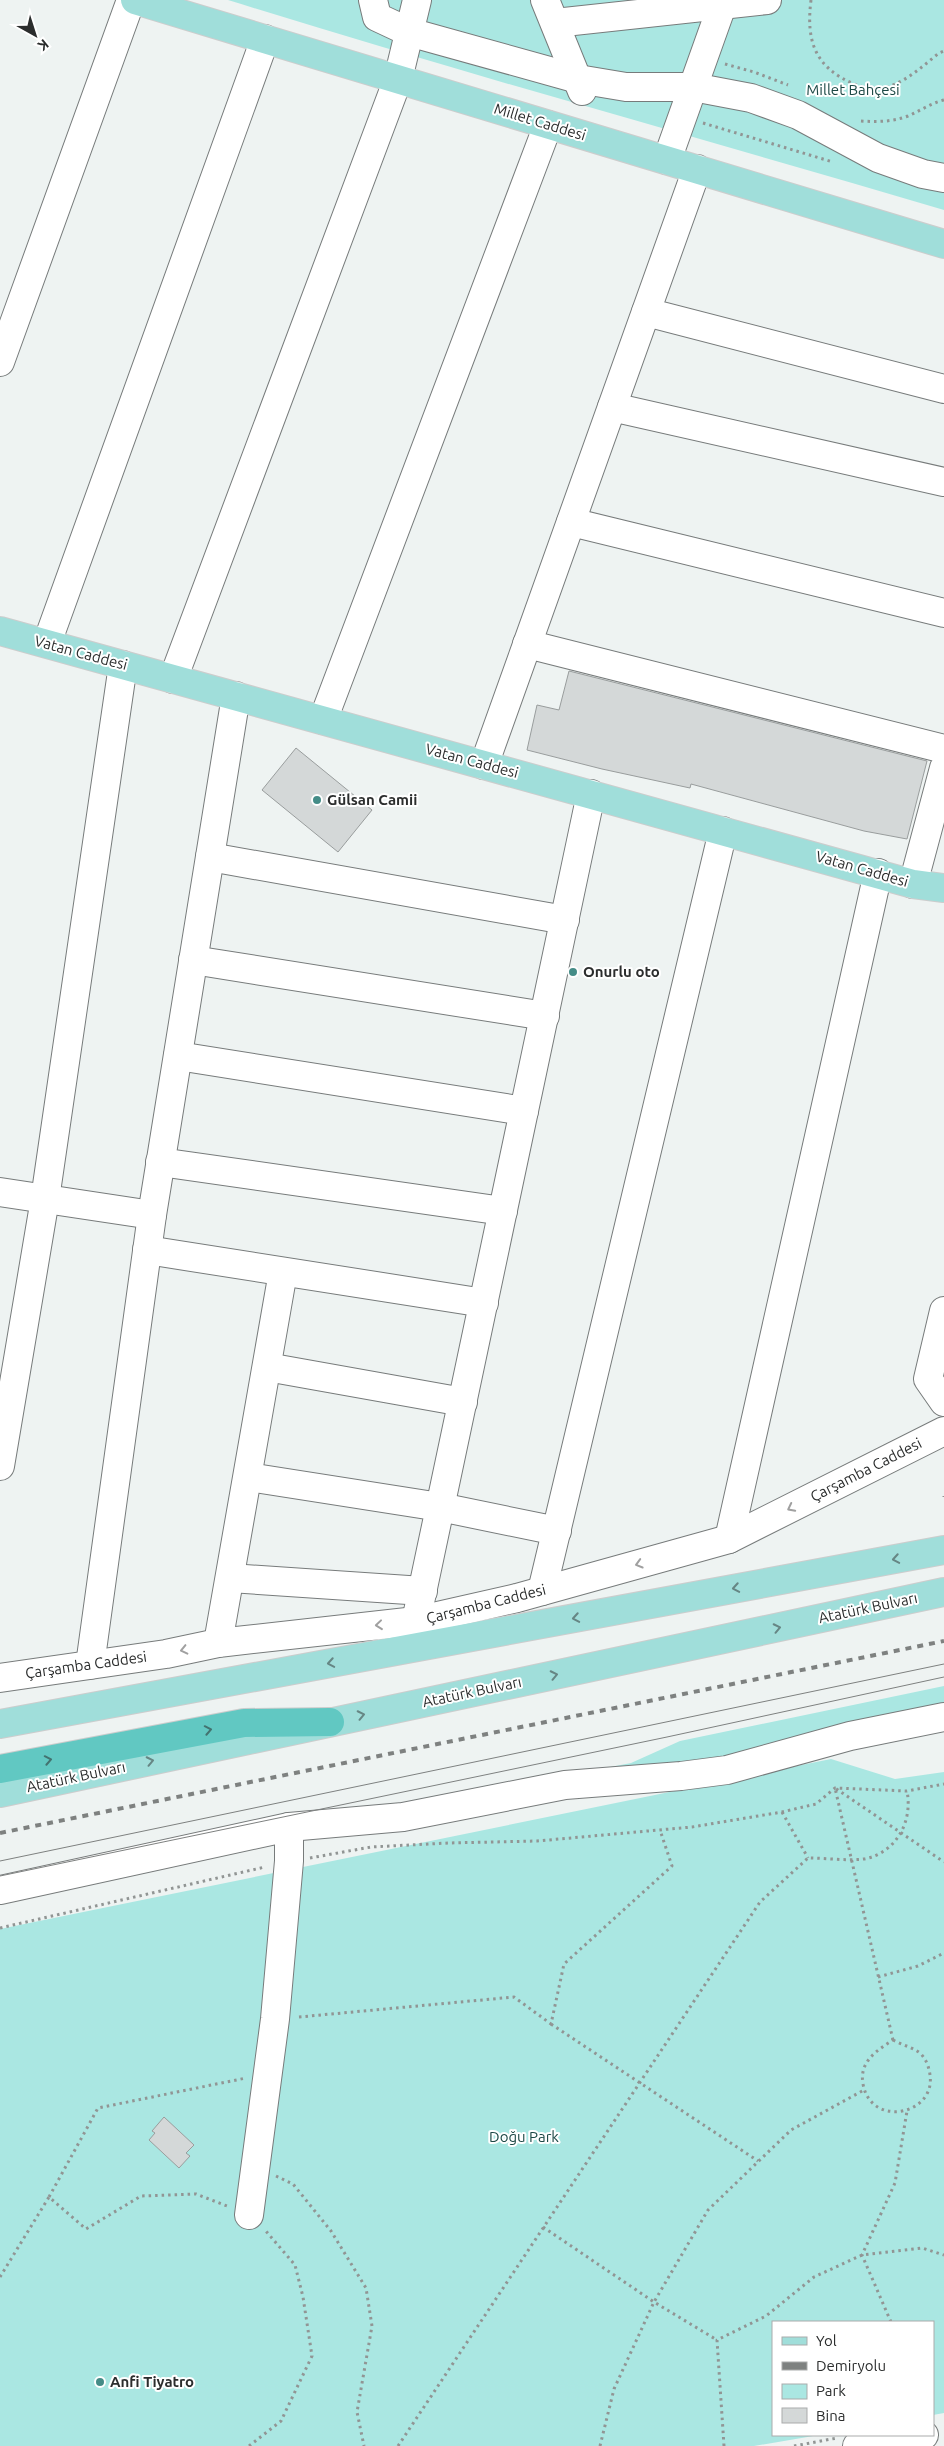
<svg xmlns="http://www.w3.org/2000/svg" width="944" height="2446" viewBox="0 0 944 2446" font-family="Ubuntu,sans-serif">
<style>
.green{fill:#aae7e2}
.building{fill:#d4d8d8;stroke:#999d9d}
.lines{fill:none;stroke-linecap:round;stroke-linejoin:round}
.minor-casing{stroke:#777b7b;stroke-width:30}
.major-casing{stroke:#cccdcd;stroke-width:30}
.highway-casing{stroke:#cccdcd;stroke-width:30}
.path{stroke:#919594;stroke-width:3;stroke-dasharray:2.5 4;stroke-linecap:butt}
.minor{stroke:#fff;stroke-width:28}
.major{stroke:#a0deda;stroke-width:28}
.highway{stroke:#61c8c2;stroke-width:28}
.tram{stroke:#7e8180;stroke-width:1}
.rail{stroke:#7e8180;stroke-width:4;stroke-dasharray:6 6;stroke-linecap:butt}
.oneway{stroke:#a0a0a0}
.oneway2{stroke:#668684}
.oneway3{stroke:#437370}
.poi-dot{fill:#448c87;stroke:#fff;stroke-width:2}
.labels{text-anchor:middle;stroke-width:4;stroke-linejoin:round;paint-order:stroke}
.park-label{font-size:15px;fill:#1d4946;stroke:#fff}
.street-label{font-size:15px;fill:#2b2d2d;stroke:#fff}
.poi-label{font-size:15px;font-weight:bold;fill:#2b2d2d;stroke:#fff;text-anchor:start}
</style>
<rect width="100%" height="100%" fill="#eef3f2"/>
<!-- green -->
<g class="green">
<path d="M228,0h716v210c-239,-71 -479,-136 -716,-210z"/>
<polygon points="944,1686 944,1708 724,1761 585,1772 631,1763 680,1741"/>
<polygon points="831,1759 895,1779 944,1772 944,2413 933,2415 933,2322 773,2322 773,2435 819,2435 754,2446 0,2446 0,1929"/>
</g>
<!-- building -->
<g class="building">
<polygon points="569,671 927,761 907,839 864,831 691,784 690,788 602,769 527,750 537,705 559,710"/>
<polygon points="296,748 372,810 338,852 262,790"/>
<polygon points="164,2117 194,2145 186,2153 190,2156 179,2168 149,2140 155,2133 152,2131"/>
</g>
<g class="lines">
<!-- minor casing -->
<g class="minor-casing">
<g id="minor">
<polyline points="373,0 377,17 409,32 578,79 626,87 693,87 751,98 798,115 878,158 923,174 944,178"/>
<polyline points="545,0 582,91"/>
<polyline points="555,23 767,0"/>
<polyline points="667,160 724,0"/>
<polyline points="646,312 944,389"/>
<polyline points="0,362 131,0"/>
<polyline points="612,407 944,482"/>
<polyline points="571,522 944,613"/>
<polyline points="47,643 265,39"/>
<polyline points="527,644 944,749"/>
<polyline points="173,679 398,79 417,0"/>
<polyline points="323,720 548,125"/>
<polyline points="484,765 697,169"/>
<polyline points="210,857 565,920"/>
<polyline points="913,884 944,768"/>
<polyline points="193,960 545,1016"/>
<polyline points="178,1056 524,1111"/>
<polyline points="160,1162 503,1211"/>
<polyline points="0,1192 152,1215"/>
<polyline points="147,1250 484,1303"/>
<polyline points="944,1311 928,1379 944,1402"/>
<polyline points="267,1367 463,1402"/>
<polyline points="0,1466 45,1199 123,665"/>
<polyline points="248,1477 440,1507 557,1531"/>
<polyline points="729,1539 878,873"/>
<polyline points="230,1578 423,1591"/>
<polyline points="542,1591 723,831"/>
<polyline points="416,1621 591,794"/>
<polyline points="218,1643 283,1272"/>
<polyline points="90,1665 152,1215 236,696"/>
<polyline points="0,1678 166,1654 218,1643 416,1621 517,1598 729,1539 944,1431"/>
<polyline points="0,1890 289,1827 403,1817 565,1785 681,1776 727,1770 850,1736 944,1717"/>
<polyline points="249,2215 275,2019 289,1861 289,1827"/>
<polyline points="857,2446 924,2435"/>
</g>
</g>
<!-- major casing -->
<g class="major-casing">
<g id="major">
<polyline points="135,0 944,244"/>
<polyline points="0,631 913,884 944,888"/>
<polyline points="0,1724 944,1550"/>
<polyline points="0,1793 944,1592"/>
</g>
</g>
<!-- highway casing -->
<g class="highway-casing">
<polyline id="highway" points="0,1769 244,1723 330,1722"/>
</g>
<!-- path -->
<g class="path">
<path d="M811,0c-5,40 3,67 43,84 10,4 23,6 34,3 20,-7 35,-21 51,-34l5,-2"/>
<polyline points="725,64 754,72 788,85"/>
<path d="M861,121c16,1 31,1 47,-5 12,-5 23,-13 36,-16"/>
<polyline points="703,123 833,162"/>
<polyline points="944,1496 944,1497"/>
<polyline points="782,1812 808,1858"/>
<polyline points="310,1858 371,1847 448,1843 537,1841 692,1827 782,1812 816,1804 835,1788 907,1791 944,1784"/>
<polyline points="0,1928 265,1867"/>
<polyline points="878,1977 918,1966 944,1953"/>
<polyline points="299,2017 514,1997 551,2024 564,1964 672,1866 660,1830"/>
<polyline points="551,2024 758,2161"/>
<polyline points="893,2040 835,1788 944,1862"/>
<path d="M893,2040c9,5 19,7 27,13 5,5 8,11 9,17 12,44 -58,60 -66,14 -4,-22 13,-33 30,-44z"/>
<polyline points="276,2176 293,2184 331,2231 366,2288 372,2326 357,2412 364,2446"/>
<polyline points="49,2197 98,2108 246,2078"/>
<polyline points="543,2227 654,2302 717,2340"/>
<polyline points="0,2277 49,2197 86,2229 141,2196 196,2194 227,2206"/>
<polyline points="891,2322 862,2255 895,2183 907,2111"/>
<polyline points="249,2446 281,2421 312,2356 303,2297 295,2265 265,2230"/>
<path d="M398,2446l362,-544 48,-44c18,0 38,3 56,1 32,-6 49,-37 43,-68"/>
<polyline points="600,2446 614,2389 654,2302 708,2210 791,2130 864,2090"/>
<polyline points="724,2446 717,2340 766,2316 814,2277 862,2255 922,2248 944,2255"/>
<polyline points="794,2446 837,2438"/>
</g>
<!-- minor -->
<use href="#minor" class="minor"/>
<!-- major -->
<use href="#major" class="major"/>
<!-- highway -->
<use href="#highway" class="highway"/>
<!-- tram -->
<g class="tram">
<polyline points="0,1861 944,1664"/>
<polyline points="0,1876 667,1737 944,1677"/>
</g>
<!-- rail -->
<polyline class="rail" points="0,1833 944,1641"/>
</g>
<!-- one-way arrows -->
<defs><path id="oneway-chevron" d="M-2-3.5L2.5 0L-2 3.5" fill="none" stroke-width="1.6" stroke-linecap="round" stroke-linejoin="round" transform="scale(1.25)"/></defs>
<g class="oneway">
<use href="#oneway-chevron" transform="translate(791 1508) rotate(153)"/>
<use href="#oneway-chevron" transform="translate(639 1564) rotate(164)"/>
<use href="#oneway-chevron" transform="translate(379 1625) rotate(174)"/>
<use href="#oneway-chevron" transform="translate(184 1650) rotate(167)"/>
</g>
<g class="oneway2">
<use href="#oneway-chevron" transform="translate(896 1559) rotate(170)"/>
<use href="#oneway-chevron" transform="translate(736 1588) rotate(170)"/>
<use href="#oneway-chevron" transform="translate(576 1618) rotate(170)"/>
<use href="#oneway-chevron" transform="translate(777 1628) rotate(-12)"/>
<use href="#oneway-chevron" transform="translate(331 1663) rotate(170)"/>
<use href="#oneway-chevron" transform="translate(554 1675) rotate(-12)"/>
<use href="#oneway-chevron" transform="translate(361 1715) rotate(-12)"/>
<use href="#oneway-chevron" transform="translate(150 1761) rotate(-12)"/>
</g>
<g class="oneway3">
<use href="#oneway-chevron" transform="translate(208 1730) rotate(-11)"/>
<use href="#oneway-chevron" transform="translate(48 1760) rotate(-11)"/>
</g>
<!-- markers -->
<g class="poi-dot">
<circle cx="317" cy="800" r="5"/>
<circle cx="573" cy="972" r="5"/>
<circle cx="100" cy="2382" r="5"/>
</g>
<g class="labels">
<!-- park labels -->
<g class="park-label">
<text x="853" y="95">Millet Bahçesi</text>
<text x="524" y="2142">Doğu Park</text>
</g>
<!-- street labels -->
<g class="street-label">
<text transform="translate(540 122) rotate(17)" y="5">Millet Caddesi</text>
<text transform="translate(81 653) rotate(15)" y="5">Vatan Caddesi</text>
<text transform="translate(472 761) rotate(15)" y="5">Vatan Caddesi</text>
<text transform="translate(862 869) rotate(16)" y="5">Vatan Caddesi</text>
<text transform="translate(866 1470) rotate(-27)" y="5">Çarşamba Caddesi</text>
<text transform="translate(486 1604) rotate(-14)" y="5">Çarşamba Caddesi</text>
<text transform="translate(868 1608) rotate(-12)" y="5">Atatürk Bulvarı</text>
<text transform="translate(86 1665) rotate(-8)" y="5">Çarşamba Caddesi</text>
<text transform="translate(472 1692) rotate(-12)" y="5">Atatürk Bulvarı</text>
<text transform="translate(76 1777) rotate(-12)" y="5">Atatürk Bulvarı</text>
</g>
<!-- poi labels -->
<g class="poi-label">
<text x="327" y="805">Gülsan Camii</text>
<text x="583" y="977">Onurlu oto</text>
<text x="110" y="2387">Anfi Tiyatro</text>
</g>
</g>
<!-- legend -->
<rect x="772" y="2321" width="162" height="115" fill="#ffffff" stroke="#aaabab"/>
<rect x="782" y="2337" width="25" height="8" fill="#a0deda" stroke="#aaabab"/>
<text x="816" y="2346" font-size="15" fill="#2b2d2d">Yol</text>
<rect x="782" y="2362" width="25" height="8" fill="#7e8180" stroke="#aaabab"/>
<text x="816" y="2371" font-size="15" fill="#2b2d2d">Demiryolu</text>
<rect x="782" y="2384" width="25" height="15" fill="#aae7e2" stroke="#aaabab"/>
<text x="816" y="2396" font-size="15" fill="#2b2d2d">Park</text>
<rect x="782" y="2408" width="25" height="15" fill="#d4d8d8" stroke="#aaabab"/>
<text x="816" y="2421" font-size="15" fill="#2b2d2d">Bina</text>
<!-- north arrow -->
<g transform="translate(35 35) rotate(141)" stroke="#ffffff" stroke-width="4" paint-order="stroke">
<path d="M0-4L9 19L0 12L-9 19Z" fill="#2b2d2d"/>
<text y="-8" font-size="14" font-weight="bold" text-anchor="middle" fill="#2b2d2d">K</text>
</g>
</svg>
